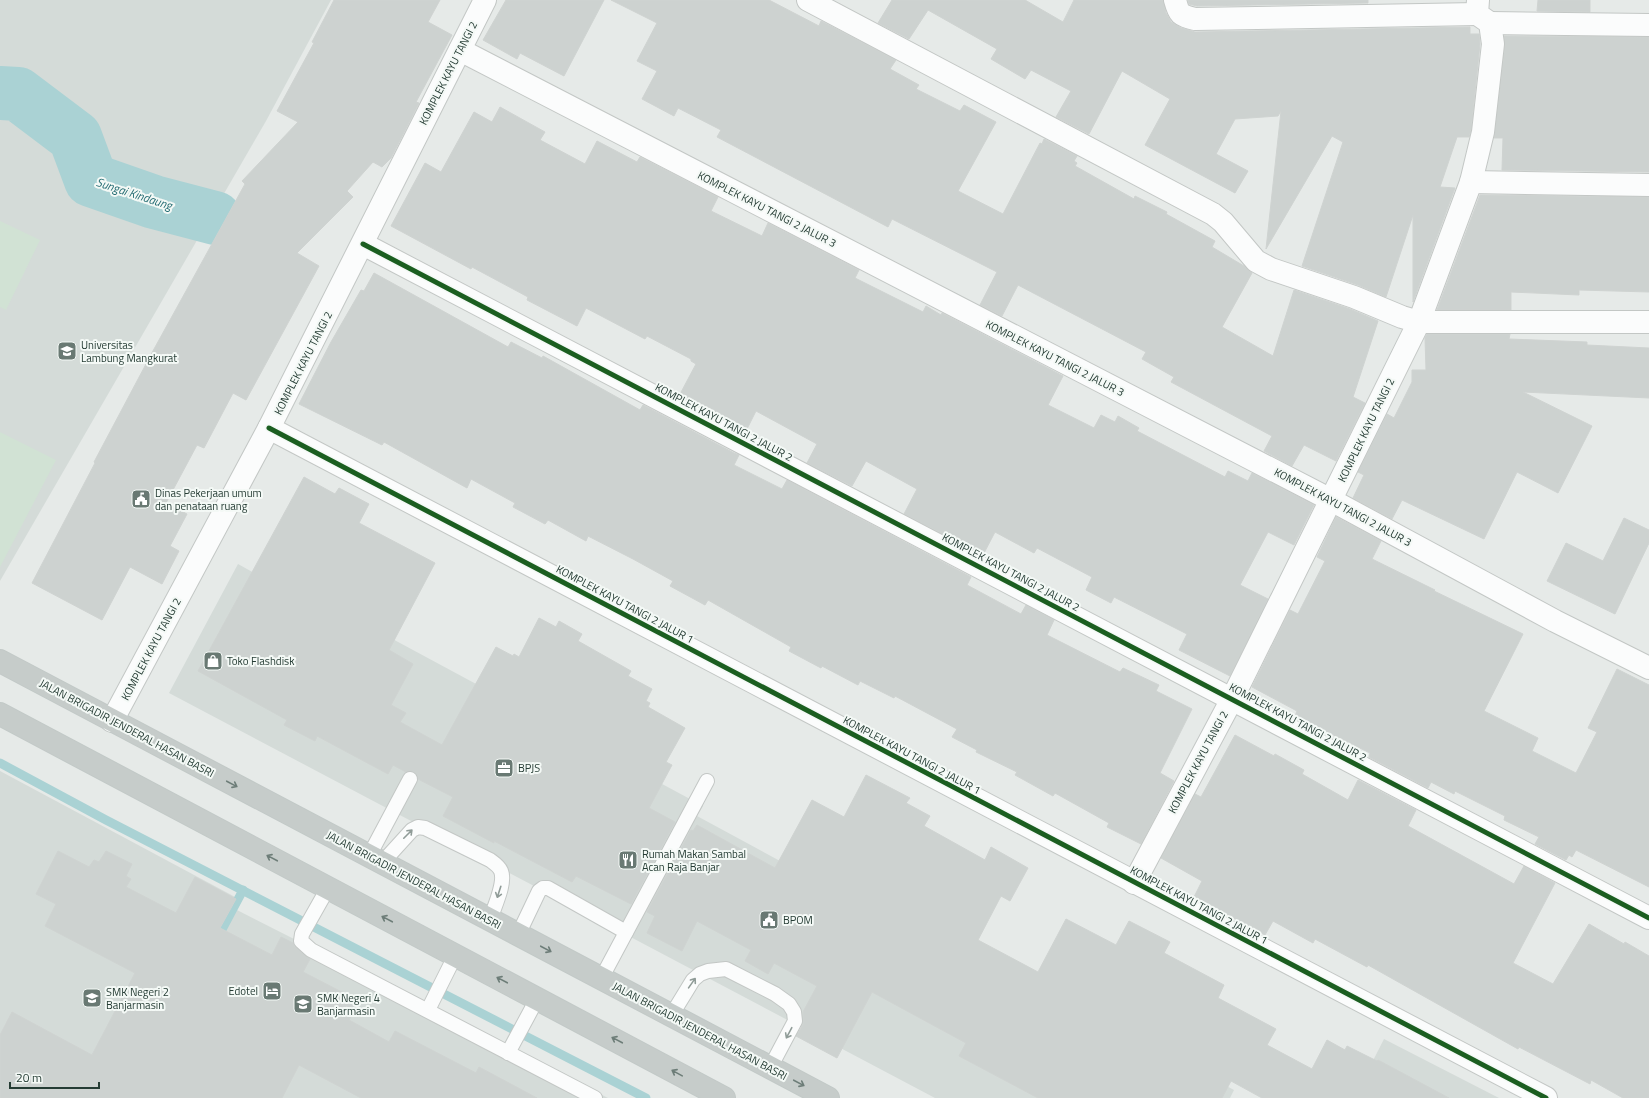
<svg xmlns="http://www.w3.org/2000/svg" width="1649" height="1098" viewBox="0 0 1649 1098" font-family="'Titillium Web',sans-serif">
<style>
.built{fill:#d4dbd8}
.green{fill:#d1e2d4}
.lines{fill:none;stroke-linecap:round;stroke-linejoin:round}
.stream{stroke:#aad2d4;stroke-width:9}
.river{stroke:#aad2d4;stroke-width:54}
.building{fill:#cdd2d0;stroke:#cfd3d1}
.service-casing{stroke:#c3c7c5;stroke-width:16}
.minor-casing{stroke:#c3c7c5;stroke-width:24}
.trunk-casing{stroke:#c2c9c7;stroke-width:24}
.service{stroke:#fbfcfc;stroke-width:14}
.minor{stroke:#fbfcfc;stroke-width:22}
.trunk{stroke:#c6ccca;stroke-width:22}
.cycleway-casing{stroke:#f4f9f6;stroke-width:8}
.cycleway{stroke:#1b5e20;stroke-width:5}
.oneway{stroke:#6d7d78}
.oneway2{stroke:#909c98}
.labels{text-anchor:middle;stroke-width:4;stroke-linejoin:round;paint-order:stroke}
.street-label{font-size:11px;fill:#253c34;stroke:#f4f9f6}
.poi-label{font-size:11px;fill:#253c34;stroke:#f4f9f6;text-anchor:start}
.water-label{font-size:12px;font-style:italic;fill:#246c73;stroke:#f4f9f6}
</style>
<rect width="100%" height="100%" fill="#e6eae8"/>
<!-- built -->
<g class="built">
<polygon points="0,0 331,0 266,121 0,581"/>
<polygon points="238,564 318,608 322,601 703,806 697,816 854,901 986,957 1234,1090 1230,1098 935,1098 169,693"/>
<polygon points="0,771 237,898 131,1098 0,1098"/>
<polygon points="235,909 608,1098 135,1098"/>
<polygon points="1384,1039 1499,1098 1354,1098"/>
</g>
<!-- green -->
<g class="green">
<polygon points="0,221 40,240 6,310 0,307"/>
<polygon points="0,432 56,460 0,567"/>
</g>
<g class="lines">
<!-- stream -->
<g class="stream">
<polyline points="0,763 106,820 646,1098"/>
<polyline points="217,939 243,890"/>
</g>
<!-- river -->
<polyline class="river" points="0,93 18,94 75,137 91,180 154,202 215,218"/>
</g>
<!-- building -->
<g class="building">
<polygon points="334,0 440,0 428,22 452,35 416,102 419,103 391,158 382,167 373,162 347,191 353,197 297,253 319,266 246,400 233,393 204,448 197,445 166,503 187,514 170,546 179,551 162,584 130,567 102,620 32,583 95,463 94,462 154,349 245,184 242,181 298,122 277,111 314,43 312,42"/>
<polygon points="506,0 604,0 564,76 520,53 517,59 483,40"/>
<polygon points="611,0 769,0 819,26 821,21 896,60 890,69 919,85 916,89 960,111 964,105 996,122 958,191 1003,214 1040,143 1042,144 1044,139 1077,156 1074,161 1077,163 1075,166 1134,199 1135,196 1167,212 1166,214 1215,241 1212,247 1244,266 1252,273 1222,327 1273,356 1294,290 1350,309 1378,321 1353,397 1365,403 1336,461 1304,445 1292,466 1264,451 1272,436 1171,382 1174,377 1142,359 1146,352 1018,285 1002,316 980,305 997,272 892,219 888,227 717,137 721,130 678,108 674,116 642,99 657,71 637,61 657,23"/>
<polygon points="892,0 1025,0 1063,22 1074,0 1163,0 1166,13 1171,22 1181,28 1195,32 1470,27 1470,34 1479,34 1480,44 1471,130 1469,137 1457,137 1440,187 1455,188 1413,302 1413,215 1386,297 1358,285 1302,266 1343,142 1332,136 1266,249 1281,111 1278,116 1235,119 1216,154 1248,171 1235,193 1145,145 1170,99 1122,71 1089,134 1056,117 1071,91 1031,70 1025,79 991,59 997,49 928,10 909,39 878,23"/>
<polygon points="1188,0 1368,0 1368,3 1197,6 1189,4"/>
<polygon points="1538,0 1590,0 1590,12 1537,11"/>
<polygon points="1504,36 1649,37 1649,172 1502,170 1503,138 1494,138 1505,45"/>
<polygon points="500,107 545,132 540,140 585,164 597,141 637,162 640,157 718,197 711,211 762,236 768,223 859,270 855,278 923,312 926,306 941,315 942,313 1063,376 1048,405 1094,428 1101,415 1115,422 1118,416 1139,428 1137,431 1225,477 1228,471 1248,481 1252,473 1314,505 1294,545 1268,532 1240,585 1268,599 1230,676 1179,650 1187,634 1114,597 1111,603 1086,590 1092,577 1037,548 1034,553 995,532 983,555 904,514 917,489 866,461 852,486 807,463 817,444 756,411 746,431 679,396 696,364 691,361 691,359 647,336 645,339 586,308 577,326 527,300 528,297 472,267 471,269 391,226 425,163 441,172 474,112 492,122"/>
<polygon points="1480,195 1649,197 1649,292 1579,290 1579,295 1511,292 1511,310 1437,310"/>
<polygon points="374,273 508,347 511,342 542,358 543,356 640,410 643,405 734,453 739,455 734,465 782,489 787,480 971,577 967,585 1021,614 1026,605 1054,620 1047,635 1120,672 1123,668 1159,685 1156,691 1192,709 1160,773 1174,781 1141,844 1107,827 1109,823 1055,793 1053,796 1015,775 1017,772 976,752 977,750 952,737 957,729 895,696 894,698 860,681 858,685 822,666 821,668 789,651 791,647 708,600 705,605 670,586 673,581 633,559 588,536 586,541 548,520 545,524 513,507 515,503 471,479 467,488 384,442 382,445 299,404 331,342 361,290 364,291"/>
<polygon points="1427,334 1510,334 1509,339 1587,342 1587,345 1649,348 1649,398 1523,392 1592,426 1558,493 1517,472 1484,539 1402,500 1392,519 1353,498 1364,475 1358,472 1387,414 1394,418 1412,382 1412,370 1426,370 1425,338"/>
<polygon points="304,477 335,494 339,488 369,504 359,523 435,563 389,650 413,664 391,705 406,713 400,722 442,745 496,647 513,656 514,654 519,657 539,618 556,627 559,621 582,634 578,641 631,671 628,676 652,689 646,701 650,703 648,707 685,728 666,762 672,765 649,808 675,822 631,904 576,876 572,882 494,841 494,843 443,816 453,797 418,779 414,772 410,771 406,772 393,765 388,774 317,736 315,741 284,725 287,720 198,671"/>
<polygon points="1336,517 1381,541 1372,559 1435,590 1434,591 1523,634 1484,711 1538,738 1532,751 1576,773 1597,732 1588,728 1617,669 1649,685 1649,887 1576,850 1572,857 1569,855 1566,860 1535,844 1539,837 1504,820 1505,816 1455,791 1454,794 1431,782 1428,788 1369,757 1370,753 1295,716 1297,711 1252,687 1290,610 1298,614 1325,561 1317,557"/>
<polygon points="1624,518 1649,530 1649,543 1615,614 1547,581 1566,543 1603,561"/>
<polygon points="1235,735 1274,756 1275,754 1304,770 1302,774 1348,800 1358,780 1416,810 1408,826 1514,884 1524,866 1555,883 1513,963 1553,984 1589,924 1624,944 1625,942 1649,956 1649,1098 1623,1098 1591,1080 1590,1084 1519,1047 1518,1049 1368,965 1367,967 1315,939 1313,943 1273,921 1265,935 1194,897 1202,881 1161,858 1195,794 1201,797"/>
<polygon points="866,775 910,798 906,803 930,816 924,826 985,860 991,847 1028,868 1010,901 1001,896 978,940 1038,972 1066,919 1116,945 1129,921 1170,942 1164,953 1224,985 1218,998 1276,1029 1267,1045 1312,1069 1327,1040 1345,1050 1347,1046 1377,1061 1378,1060 1449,1098 1262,1098 1231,1081 1222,1098 1038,1098 959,1056 966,1043 872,992 837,1058 796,1036 803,1025 803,1012 817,986 774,963 768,974 745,961 751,950 697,921 682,951 647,933 655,916 647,912 691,830 693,831 697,825 775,868 812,800 844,817"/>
<polygon points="58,851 89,867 94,860 99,862 106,851 132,864 126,876 131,879 126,887 176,913 195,877 236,899 220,928 272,955 281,937 293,943 295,947 310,959 303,972 359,1001 349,1020 389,1042 395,1031 476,1073 479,1067 537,1098 361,1098 299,1065 282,1098 0,1098 0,1035 12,1012 92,1055 135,973 45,926 56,904 36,894"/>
</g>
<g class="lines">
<!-- service casing -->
<g class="service-casing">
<g id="service">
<polyline points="369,856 410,779"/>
<path d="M382,863l30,-33 6,-3 7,1 65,32c4,3 9,6 11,11 5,12 -7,36 -11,49"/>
<polyline points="328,888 302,934 301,941 311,950 595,1098"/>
<polyline points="518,935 539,891 543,888 548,888 626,932"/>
<polyline points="601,979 707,781"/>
<polyline points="428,1010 455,956"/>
<polyline points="671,1016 693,980 700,974 708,971 726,969 775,994 789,1004 794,1012 795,1021 770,1068"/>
<polyline points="508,1053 537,999"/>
</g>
</g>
<!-- minor casing -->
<g class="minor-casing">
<g id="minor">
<polyline points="808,0 1213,214 1223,222 1256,261 1271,269 1354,297 1402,317 1419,322 1649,322"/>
<path d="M1175,0c4,15 5,15 20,19l282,-5"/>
<polyline points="1490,23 1649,25"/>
<polyline points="460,50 1331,500 1555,621 1649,668"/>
<polyline points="1471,182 1649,185"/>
<polyline points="363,244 1649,918"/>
<polyline points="269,428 1546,1098"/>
<polyline points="112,721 269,428 485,0"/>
<polyline points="1134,883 1232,699 1419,322 1471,182 1483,132 1493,44 1490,23 1477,14 1478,0"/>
</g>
</g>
<!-- trunk casing -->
<g class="trunk-casing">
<g id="trunk">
<polyline points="0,661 828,1098"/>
<polyline points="0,714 724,1098"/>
</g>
</g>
<!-- service -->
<use href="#service" class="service"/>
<!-- minor -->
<use href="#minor" class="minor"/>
<!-- trunk -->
<use href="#trunk" class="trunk"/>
<!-- cycleway casing -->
<g class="cycleway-casing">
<g id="cycleway">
<polyline points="363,244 1649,918"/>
<polyline points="269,428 1546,1098"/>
</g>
</g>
<!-- cycleway -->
<use href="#cycleway" class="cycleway"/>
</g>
<!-- one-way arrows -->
<defs><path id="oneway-shaft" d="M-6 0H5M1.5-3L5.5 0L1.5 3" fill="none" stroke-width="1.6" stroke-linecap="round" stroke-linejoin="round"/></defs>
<g class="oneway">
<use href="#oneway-shaft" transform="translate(232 784) rotate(28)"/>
<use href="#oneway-shaft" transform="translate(272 858) rotate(-152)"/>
<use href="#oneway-shaft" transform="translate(387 919) rotate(-152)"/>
<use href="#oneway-shaft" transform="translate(546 949) rotate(28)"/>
<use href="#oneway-shaft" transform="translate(502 980) rotate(-152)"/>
<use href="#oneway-shaft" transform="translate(617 1040) rotate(-152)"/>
<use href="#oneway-shaft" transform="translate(677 1073) rotate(-151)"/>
<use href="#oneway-shaft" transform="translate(799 1083) rotate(28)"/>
</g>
<g class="oneway2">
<use href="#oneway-shaft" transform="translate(408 834) rotate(-45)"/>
<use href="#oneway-shaft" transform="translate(499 892) rotate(108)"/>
<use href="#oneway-shaft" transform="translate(692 983) rotate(-55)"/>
<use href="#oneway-shaft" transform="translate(789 1033) rotate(118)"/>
</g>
<!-- icons -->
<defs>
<g id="university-square" transform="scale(1)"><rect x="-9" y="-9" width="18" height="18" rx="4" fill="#697973" stroke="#f4f9f6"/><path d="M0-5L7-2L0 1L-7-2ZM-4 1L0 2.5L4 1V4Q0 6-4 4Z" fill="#fff"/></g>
<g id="civic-square" transform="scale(1)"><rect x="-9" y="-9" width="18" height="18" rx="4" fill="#697973" stroke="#f4f9f6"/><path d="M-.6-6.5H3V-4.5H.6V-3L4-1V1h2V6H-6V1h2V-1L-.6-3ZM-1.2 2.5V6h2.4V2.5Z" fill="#fff"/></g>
<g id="shop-square" transform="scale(1)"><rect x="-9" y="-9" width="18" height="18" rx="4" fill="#697973" stroke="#f4f9f6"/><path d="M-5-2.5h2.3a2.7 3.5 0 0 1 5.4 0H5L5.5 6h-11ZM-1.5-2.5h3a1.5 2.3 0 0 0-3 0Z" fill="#fff"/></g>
<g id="office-square" transform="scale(1)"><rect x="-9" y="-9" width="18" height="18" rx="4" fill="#697973" stroke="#f4f9f6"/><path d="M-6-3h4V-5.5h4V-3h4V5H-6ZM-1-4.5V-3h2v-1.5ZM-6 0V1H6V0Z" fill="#fff"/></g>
<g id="restaurant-square" transform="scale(1)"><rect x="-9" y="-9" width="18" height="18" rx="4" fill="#697973" stroke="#f4f9f6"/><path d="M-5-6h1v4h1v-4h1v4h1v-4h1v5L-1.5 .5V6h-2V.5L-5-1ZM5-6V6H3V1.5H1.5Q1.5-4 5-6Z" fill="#fff"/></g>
<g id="hotel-square" transform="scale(1)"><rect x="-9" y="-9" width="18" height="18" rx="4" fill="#697973" stroke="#f4f9f6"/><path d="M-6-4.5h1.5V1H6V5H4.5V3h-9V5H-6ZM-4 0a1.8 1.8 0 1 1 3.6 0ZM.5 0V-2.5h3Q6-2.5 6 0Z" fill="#fff"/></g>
<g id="school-square" transform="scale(1)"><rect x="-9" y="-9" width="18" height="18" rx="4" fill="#697973" stroke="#f4f9f6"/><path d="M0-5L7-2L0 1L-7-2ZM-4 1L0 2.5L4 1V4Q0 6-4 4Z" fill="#fff"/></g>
</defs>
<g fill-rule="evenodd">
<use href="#university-square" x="67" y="351"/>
<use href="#civic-square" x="141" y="499"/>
<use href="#shop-square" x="213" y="661"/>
<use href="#office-square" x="504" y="768"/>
<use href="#restaurant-square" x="628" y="860"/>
<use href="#civic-square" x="769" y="920"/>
<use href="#hotel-square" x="272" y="991"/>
<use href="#school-square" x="92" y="998"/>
<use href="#school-square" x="303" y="1004"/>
</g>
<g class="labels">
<!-- street labels -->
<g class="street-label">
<text transform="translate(448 73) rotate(-63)" y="4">KOMPLEK KAYU TANGI 2</text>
<text transform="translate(767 209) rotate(27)" y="4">KOMPLEK KAYU TANGI 2 JALUR 3</text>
<text transform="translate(1055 358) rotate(27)" y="4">KOMPLEK KAYU TANGI 2 JALUR 3</text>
<text transform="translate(303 363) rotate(-63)" y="4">KOMPLEK KAYU TANGI 2</text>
<text transform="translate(724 422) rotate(28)" y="4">KOMPLEK KAYU TANGI 2 JALUR 2</text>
<text transform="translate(1366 430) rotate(-64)" y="4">KOMPLEK KAYU TANGI 2</text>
<text transform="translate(1343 507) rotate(28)" y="4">KOMPLEK KAYU TANGI 2 JALUR 3</text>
<text transform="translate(1011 572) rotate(28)" y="4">KOMPLEK KAYU TANGI 2 JALUR 2</text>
<text transform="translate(625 604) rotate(28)" y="4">KOMPLEK KAYU TANGI 2 JALUR 1</text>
<text transform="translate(151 649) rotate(-62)" y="4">KOMPLEK KAYU TANGI 2</text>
<text transform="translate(1298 722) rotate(28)" y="4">KOMPLEK KAYU TANGI 2 JALUR 2</text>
<text transform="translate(127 728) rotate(28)" y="4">JALAN BRIGADIR JENDERAL HASAN BASRI</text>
<text transform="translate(912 755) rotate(28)" y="4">KOMPLEK KAYU TANGI 2 JALUR 1</text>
<text transform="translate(1198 762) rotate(-62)" y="4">KOMPLEK KAYU TANGI 2</text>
<text transform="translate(414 880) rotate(28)" y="4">JALAN BRIGADIR JENDERAL HASAN BASRI</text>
<text transform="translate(1199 905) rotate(28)" y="4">KOMPLEK KAYU TANGI 2 JALUR 1</text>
<text transform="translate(700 1031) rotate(28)" y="4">JALAN BRIGADIR JENDERAL HASAN BASRI</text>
</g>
<!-- poi labels -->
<g class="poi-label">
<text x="81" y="349">Universitas<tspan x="81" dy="13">Lambung Mangkurat</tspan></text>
<text x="155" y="497">Dinas Pekerjaan umum<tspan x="155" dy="13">dan penataan ruang</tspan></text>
<text x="227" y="665">Toko Flashdisk</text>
<text x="518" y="772">BPJS</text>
<text x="642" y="858">Rumah Makan Sambal<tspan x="642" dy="13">Acan Raja Banjar</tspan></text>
<text x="783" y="924">BPOM</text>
<text x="258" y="995" text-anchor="end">Edotel</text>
<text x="106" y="996">SMK Negeri 2<tspan x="106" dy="13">Banjarmasin</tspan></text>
<text x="317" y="1002">SMK Negeri 4<tspan x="317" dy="13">Banjarmasin</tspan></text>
</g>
<!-- water labels -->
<g class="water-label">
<text transform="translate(134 194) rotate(18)" y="4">Sungai Kindaung</text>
</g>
</g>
<!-- scale -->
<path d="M10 1082v6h89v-6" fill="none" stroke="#253c34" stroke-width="2"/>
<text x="16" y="1082" font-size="12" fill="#253c34" stroke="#f4f9f6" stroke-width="3" paint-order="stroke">20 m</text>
</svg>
